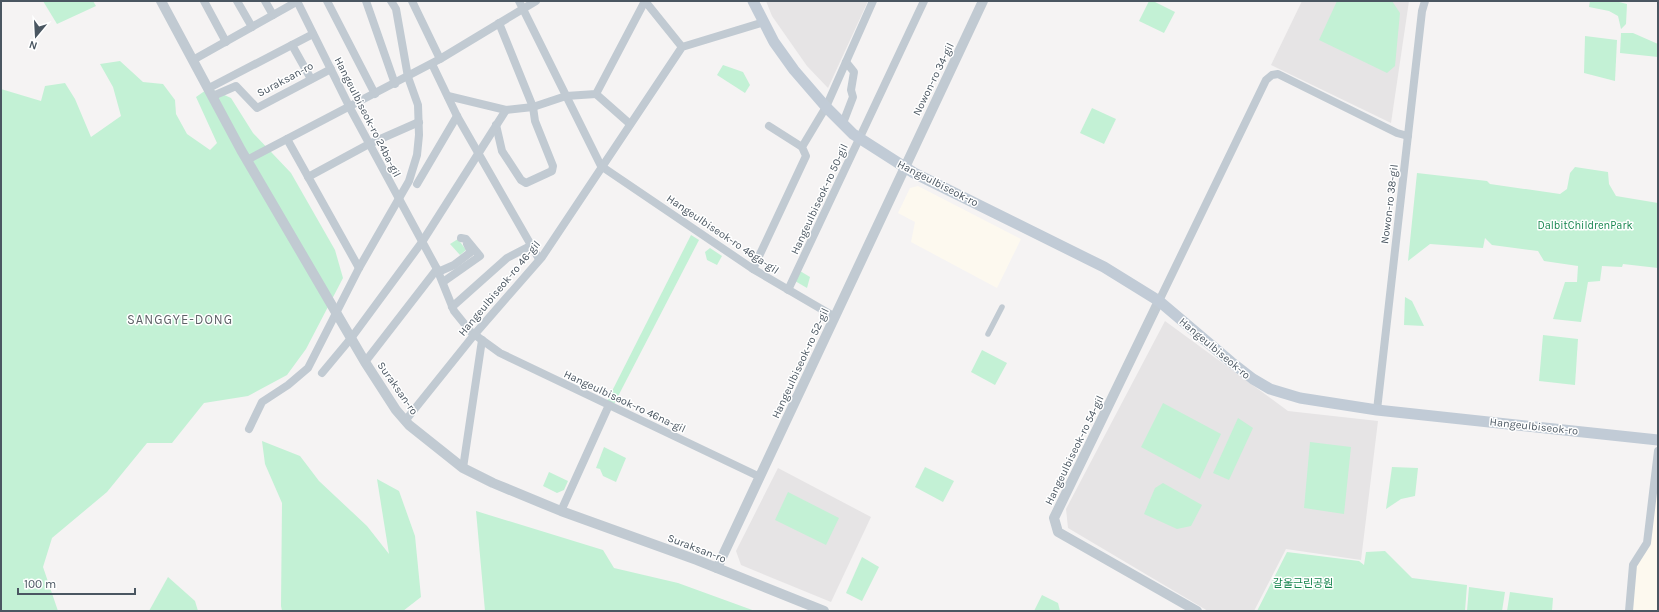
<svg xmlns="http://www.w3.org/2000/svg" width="1659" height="612" viewBox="0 0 1659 612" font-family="Karla,'Noto Sans KR',sans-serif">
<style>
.commercial{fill:#fdf9ef}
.education{fill:#e6e4e5}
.green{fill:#c3f1d5}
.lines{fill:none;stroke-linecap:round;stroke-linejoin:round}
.pedestrian{stroke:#c1cad2;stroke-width:5.5}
.minor{stroke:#c1cad2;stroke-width:8}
.tertiary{stroke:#c1cad2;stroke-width:10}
.secondary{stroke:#c1cbd6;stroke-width:11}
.labels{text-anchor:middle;stroke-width:3;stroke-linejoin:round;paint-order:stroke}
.street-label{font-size:11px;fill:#4a5661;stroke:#fff}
.park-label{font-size:11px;fill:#17864f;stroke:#fff}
.quarter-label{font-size:13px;letter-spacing:1px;fill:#5f6368;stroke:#fff}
</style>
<rect width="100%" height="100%" fill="#f5f3f3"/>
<!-- commercial -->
<g class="commercial">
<polygon points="918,186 1021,239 997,288 911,242 915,222 898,213 910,188"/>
<polygon points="1658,483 1658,611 1627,611 1633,565 1647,543"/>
</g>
<!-- education -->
<g class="education">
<polygon points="766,1 868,1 828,88 807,66 772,16"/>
<polygon points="1302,1 1409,1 1391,123 1271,65"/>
<polygon points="1165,321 1288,411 1378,421 1361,560 1286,549 1254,611 1208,611 1068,528 1066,509"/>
<polygon points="778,468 871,517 831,602 741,565 736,551"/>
</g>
<!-- green -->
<g class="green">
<polygon points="43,1 93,1 96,6 57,24"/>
<polygon points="1149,1 1153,1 1175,12 1164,33 1139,21"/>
<polygon points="1337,1 1392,1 1400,13 1395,66 1387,73 1319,40"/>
<polygon points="1590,1 1615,1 1627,4 1626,24 1621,29 1618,16 1609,11 1589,7"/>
<polygon points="1621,33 1633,33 1658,44 1658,57 1620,53"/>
<polygon points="1585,36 1617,40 1615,81 1584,73"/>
<polygon points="120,61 143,82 163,84 175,100 176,114 187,134 210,150 217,143 196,97 209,88 231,98 253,133 291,173 335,250 343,278 306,349 287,375 248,396 204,403 172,443 147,443 107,492 52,538 43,567 58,611 1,611 1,89 41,101 45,86 65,83 75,99 91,137 121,116 113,87 100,64"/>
<polygon points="723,65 743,72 750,85 745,93 717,75"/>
<polygon points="1092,108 1116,119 1104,144 1080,133"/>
<polygon points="1575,167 1608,172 1609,184 1616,196 1658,203 1658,268 1623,264 1622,267 1602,266 1600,281 1588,282 1581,322 1553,319 1565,282 1577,282 1578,266 1544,261 1538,251 1492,245 1485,238 1483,248 1430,244 1408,261 1417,173 1487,181 1490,184 1560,194 1567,189 1570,173"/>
<polygon points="691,235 699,240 613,406 606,403"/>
<polygon points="458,239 466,250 460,255 450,244"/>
<polygon points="710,248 722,256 717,265 707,260 705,252"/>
<polygon points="800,271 810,277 807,288 795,281"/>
<polygon points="1405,297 1412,301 1424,326 1404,325"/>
<polygon points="1543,335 1578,339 1575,385 1539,381"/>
<polygon points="982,350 1007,363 995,385 971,372"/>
<polygon points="1163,403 1221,434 1200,479 1141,447"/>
<polygon points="1238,418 1253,428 1229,480 1213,473"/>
<polygon points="262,441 300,456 319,481 367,526 389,554 377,479 399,491 415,536 421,597 403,611 282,611 281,606 282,503 265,464"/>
<polygon points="1310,442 1351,447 1344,514 1304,508"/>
<polygon points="604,447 626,458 616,482 603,476 600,469 596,468"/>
<polygon points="925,467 954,481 943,502 915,487"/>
<polygon points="1392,467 1418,468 1415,496 1401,499 1386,509"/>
<polygon points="549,472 568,481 564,490 557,493 543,486"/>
<polygon points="1163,483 1202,505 1191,526 1177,529 1144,514 1155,488"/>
<polygon points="788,492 839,518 826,545 775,520"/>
<polygon points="476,511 603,550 614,568 678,583 755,611 485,611"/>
<polygon points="1385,551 1412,578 1467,585 1465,611 1257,611 1287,552 1359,561 1364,565 1366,552"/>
<polygon points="862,557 879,567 862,601 846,593"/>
<polygon points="168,577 195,601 198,611 149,611"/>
<polygon points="1469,587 1505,592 1502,611 1467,611"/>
<polygon points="1510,592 1553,598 1552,611 1507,611"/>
<polygon points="1042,595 1058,603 1060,611 1034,611"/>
</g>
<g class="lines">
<!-- pedestrian -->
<polyline class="pedestrian" points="988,334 1002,307"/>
<!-- minor -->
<g class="minor">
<polyline points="204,1 226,42"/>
<polyline points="237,1 252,27"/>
<polyline points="265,1 273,15"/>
<polyline points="297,1 350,108 437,269 454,311 471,332 500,353 760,477"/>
<polyline points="327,1 375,94"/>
<polyline points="366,1 395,84"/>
<polyline points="412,1 440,59"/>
<polyline points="519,1 601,166 753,269 835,317"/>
<polyline points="645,1 682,47"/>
<polyline points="292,45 311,79"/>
<polyline points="193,60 298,1"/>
<polyline points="432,64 457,116 539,259"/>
<polyline points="209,88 313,34"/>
<polyline points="596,94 630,124"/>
<polyline points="213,96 236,86 257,108 331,69"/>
<polyline points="448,96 506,110"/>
<polyline points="843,123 853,97 851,90 854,72 846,62"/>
<polyline points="496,125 502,151 521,180 526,183 552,171 553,166 535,121 533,107 499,23"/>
<polyline points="769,126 802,147"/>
<polyline points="287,139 359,268"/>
<polyline points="247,160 440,59 536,1"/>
<polyline points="308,177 369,144 419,122"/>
<polyline points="417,184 457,116"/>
<polyline points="753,269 806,156 802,147 826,107 873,1"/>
<polyline points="438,272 454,265 471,252 467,244"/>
<polyline points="443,282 480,256 466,239 461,238"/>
<polyline points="788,290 924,1"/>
<polyline points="1159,301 1266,80 1272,75 1278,74 1397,133 1408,136"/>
<polyline points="452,307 507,258 532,245"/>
<polyline points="365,362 437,269"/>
<polyline points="322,373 352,337 422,242 506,110 533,107 566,96 596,94 645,1"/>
<polyline points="1377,410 1422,11 1425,1"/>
<polyline points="405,421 474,335 542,257 682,47 764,22"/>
<polyline points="249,429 262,402 288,385 308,368 359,268 409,181 417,155 419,135 418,105 408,77 396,9 391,1"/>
<polyline points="463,468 482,340"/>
<polyline points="561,511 609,405"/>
<polyline points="1629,611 1633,565 1647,543 1658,451"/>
</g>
<!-- tertiary -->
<g class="tertiary">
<polyline points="161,1 241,150 365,362 396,410 409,425 463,468 493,483 561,511 697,560 824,611"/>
<polyline points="1159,301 1054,518 1058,532 1197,611"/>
<polyline points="717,568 983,1"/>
</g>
<!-- secondary -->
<polyline class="secondary" points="753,1 774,42 794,70 826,107 853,134 914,173 1104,267 1159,301 1231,362 1253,379 1270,389 1300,398 1377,410 1658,440"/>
</g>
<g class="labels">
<!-- street labels -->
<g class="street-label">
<text transform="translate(285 79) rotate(-28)" y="4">Suraksan-ro</text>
<text transform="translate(933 79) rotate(-64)" y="4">Nowon-ro 34-gil</text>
<text transform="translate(368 117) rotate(63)" y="4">Hangeulbiseok-ro 24ba-gil</text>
<text transform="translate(938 183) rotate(27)" y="4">Hangeulbiseok-ro</text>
<text transform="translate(819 199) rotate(-65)" y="4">Hangeulbiseok-ro 50-gil</text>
<text transform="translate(1389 204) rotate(-83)" y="4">Nowon-ro 38-gil</text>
<text transform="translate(723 234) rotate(34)" y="4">Hangeulbiseok-ro 46ga-gil</text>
<text transform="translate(499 288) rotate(-50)" y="4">Hangeulbiseok-ro 46-gil</text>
<text transform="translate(1215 348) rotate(40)" y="4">Hangeulbiseok-ro</text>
<text transform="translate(800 363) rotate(-65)" y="4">Hangeulbiseok-ro 52-gil</text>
<text transform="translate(398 388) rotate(55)" y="4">Suraksan-ro</text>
<text transform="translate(625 401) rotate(25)" y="4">Hangeulbiseok-ro 46na-gil</text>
<text transform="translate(1534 426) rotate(6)" y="4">Hangeulbiseok-ro</text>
<text transform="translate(1074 450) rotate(-64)" y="4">Hangeulbiseok-ro 54-gil</text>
<text transform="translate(697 548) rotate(21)" y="4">Suraksan-ro</text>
</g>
<!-- park labels -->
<g class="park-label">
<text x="1585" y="229">DalbitChildrenPark</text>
<text x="1303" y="587">갈울근린공원</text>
</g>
<!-- quarter labels -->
<g class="quarter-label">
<text x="180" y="324">SANGGYE-DONG</text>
</g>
</g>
<!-- border -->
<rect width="1659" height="612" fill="none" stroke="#4a5661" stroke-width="4"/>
<!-- north arrow -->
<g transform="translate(36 36) rotate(198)" stroke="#ffffff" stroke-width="3" paint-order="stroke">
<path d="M0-3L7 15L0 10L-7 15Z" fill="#4a5661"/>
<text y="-6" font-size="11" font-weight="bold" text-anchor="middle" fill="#4a5661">N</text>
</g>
<!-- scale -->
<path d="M18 588v6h117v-6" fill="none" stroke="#4a5661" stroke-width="2"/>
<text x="24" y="588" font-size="12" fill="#4a5661" stroke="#ffffff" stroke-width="3" paint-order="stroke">100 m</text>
</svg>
